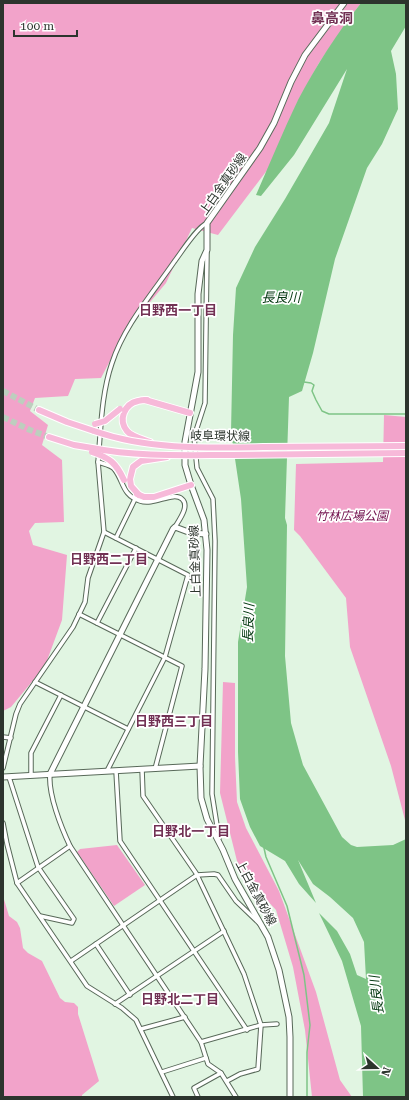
<svg xmlns="http://www.w3.org/2000/svg" width="409" height="1100" viewBox="0 0 409 1100" font-family="'Roboto Serif','Noto Sans JP',serif">
<style>
.green{fill:#f2a3ca}
.water{fill:#7ec486}
.lines{fill:none;stroke-linecap:round;stroke-linejoin:round}
.stream{stroke:#7ec486;stroke-width:1.5}
.primary-tunnel{stroke:#bdcebe;stroke-width:6;stroke-dasharray:6 3;stroke-linecap:butt}
.street-casing{stroke:#586959;stroke-width:5.5}
.secondary-casing{stroke:#586959;stroke-width:7}
.primary-casing{stroke:#fff;stroke-width:8}
.street{stroke:#fff;stroke-width:3.5}
.secondary{stroke:#fff;stroke-width:5}
.primary{stroke:#f7b9d9;stroke-width:6}
.primary-bridge-casing{stroke:#fff;stroke-width:8;stroke-linecap:butt}
.primary-bridge{stroke:#f7b9d9;stroke-width:6}
.labels{text-anchor:middle;stroke-width:3.5;stroke-linejoin:round;paint-order:stroke}
.street-label{font-size:12px;fill:#2c342d;stroke:#fff}
.park-label{font-size:12px;font-style:italic;fill:#710e4c;stroke:#fff}
.water-label{font-size:13px;font-style:italic;fill:#01360e;stroke:#fff}
.neighbourhood-label{font-size:13px;font-weight:bold;fill:#723154;stroke:#fff}
.quarter-label{font-size:14px;font-weight:bold;fill:#723154;stroke:#fff}
</style>
<rect width="100%" height="100%" fill="#e1f5e2"/>
<!-- green -->
<g class="green">
<polygon points="3,3 361,3 346,23 319,63 298,101 268,169 218,235 192,228 166,283 125,332 101,378 75,379 68,396 35,398 30,411 48,425 42,445 62,460 64,522 35,523 29,531 33,545 67,555 62,620 45,666 11,707 3,711"/>
<polygon points="384,415 406,417 406,824 391,766 350,647 346,598 300,536 294,530 296,464 383,462"/>
<polygon points="223,682 235,683 235,757 237,802 246,828 279,891 316,992 340,1080 352,1097 312,1097 305,1030 293,967 276,910 249,881 237,861 220,793"/>
<polygon points="117,845 145,885 114,906 77,852 80,849"/>
<polygon points="3,896 9,916 17,922 20,928 23,948 28,953 42,961 60,998 65,1002 74,1003 78,1007 78,1014 99,1081 82,1095 82,1097 3,1097"/>
</g>
<!-- water -->
<path class="water" d="M361,3h45v23l-15,25 5,23 2,35 -16,35 -15,24 -32,91 -22,94 -11,38 -13,6 -4,121 2,7 -2,131 6,67 12,42 39,72 9,8 6,2 36,-2 13,-6v258h-43l-2,-71 -19,-65 -23,-48 18,18 13,23 7,21 9,4 -2,-37 -11,-24 -23,-21 -17,-13 -15,-24 18,43 -17,-19 -14,-23 -25,-15 -10,-19 -10,-28 -2,-47v-110l9,-55 -6,-88 -10,-67 2,-97 3,-47 19,-41 30,-48 44,-76 18,-54 -53,86 -33,41 -5,-1c14,-32 27,-64 42,-95 18,-34 39,-67 63,-97z"/>
<g class="lines">
<!-- stream -->
<g class="stream">
<polyline points="304,382 311,383 314,385 312,391 316,400 322,411 329,414 406,414"/>
<polyline points="264,848 266,857 287,906 304,975 310,1025 307,1052 307,1097"/>
</g>
<!-- primary-tunnel -->
<g class="primary-tunnel">
<polyline points="3,391 39,410"/>
<polyline points="3,417 30,430 49,437"/>
</g>
<!-- street casing -->
<g class="street-casing">
<g id="street">
<polyline points="207,253 205,403 194,437 197,468 213,499 215,541 212,794 219,838"/>
<path d="M98,462c3,-33 3,-67 14,-99 12,-37 40,-69 62,-101 7,-9 23,-35 33,-39"/>
<polyline points="104,532 188,575 165,657 107,771"/>
<polyline points="116,538 135,499"/>
<polyline points="79,614 182,666 155,769"/>
<polyline points="97,623 136,548"/>
<polyline points="35,682 128,729"/>
<polyline points="3,737 11,738"/>
<path d="M3,768l13,-54 4,-10 53,-77 12,-25 3,-24 16,-46 -6,-70c6,2 14,3 17,8 9,12 7,25 25,31 14,5 33,-10 42,-2 8,7 -3,21 -7,28"/>
<polyline points="142,769 143,796 196,873 244,974 261,1025 258,1069 240,1074 227,1081"/>
<polyline points="116,771 120,841 247,1030"/>
<path d="M50,774c-2,20 11,53 20,72l131,196 7,22 13,9 15,24"/>
<polyline points="31,775 31,753 61,695"/>
<polyline points="9,777 38,867 74,919 72,923 40,916"/>
<polyline points="3,823 7,844 17,883 87,986 122,1008 136,1020 173,1097"/>
<polyline points="17,883 70,846"/>
<polyline points="96,944 130,995"/>
<polyline points="71,961 197,875 214,874 218,875 236,901 260,924"/>
<polyline points="115,1004 224,931"/>
<polyline points="141,1029 185,1017"/>
<polyline points="201,1042 261,1025 277,1024"/>
<polyline points="162,1072 206,1058"/>
<polyline points="198,1097 194,1088 221,1073"/>
</g>
</g>
<!-- secondary casing -->
<g class="secondary-casing">
<g id="secondary">
<polyline points="50,774 173,529 175,527 191,533 206,534"/>
<polyline points="3,777 200,766"/>
<polyline points="290,1097 290,1037 289,1017 279,970 268,937 235,879 223,850 207,819 201,798 200,766 205,669 207,550 204,520 191,485 185,465 185,442 198,372 198,294 202,261 207,250 207,223 260,148 274,123 291,82 305,55 344,3"/>
</g>
</g>
<!-- primary casing -->
<g class="primary-casing">
<g id="primary">
<polyline points="145,400 190,413"/>
<path d="M147,400c-3,0 -6,0 -9,1 -14,3 -20,19 -11,30 5,6 15,8 23,11"/>
<polyline points="39,410 67,422 94,431"/>
<polyline points="49,437 74,445 92,448"/>
<polyline points="137,494 144,497 154,497 191,485"/>
<polyline points="139,495 131,486 130,479 133,467 141,461 167,457"/>
</g>
</g>
<!-- street -->
<use href="#street" class="street"/>
<!-- secondary -->
<use href="#secondary" class="secondary"/>
<!-- primary -->
<use href="#primary" class="primary"/>
<!-- primary-bridge casing -->
<g class="primary-bridge-casing">
<g id="primary-bridge">
<polyline points="95,424 105,421 120,409"/>
<path d="M94,431c54,19 113,17 169,16 48,0 95,-1 143,-1"/>
<path d="M92,448c45,9 94,7 140,7 58,-1 116,-1 174,-2"/>
<path d="M92,452c18,6 24,11 32,28"/>
</g>
</g>
<!-- primary-bridge -->
<use href="#primary-bridge" class="primary-bridge"/>
</g>
<g class="labels">
<!-- street labels -->
<g class="street-label">
<text transform="translate(223 184) rotate(-55)" y="4">上白金真砂線</text>
<text transform="translate(220 436) rotate(1)" y="4">岐阜環状線</text>
<text transform="translate(195 561) rotate(-92)" y="4">上白金真砂線</text>
<text transform="translate(256 893) rotate(62)" y="4">上白金真砂線</text>
</g>
<!-- park labels -->
<g class="park-label">
<text x="352" y="520">竹林広場公園</text>
</g>
<!-- water labels -->
<g class="water-label">
<text x="281" y="302">長良川</text>
<text transform="translate(248 623) rotate(-88)" y="5">長良川</text>
<text transform="translate(376 995) rotate(-97)" y="5">長良川</text>
</g>
<!-- neighbourhood labels -->
<g class="neighbourhood-label">
<text x="178" y="315">日野西一丁目</text>
<text x="109" y="564">日野西二丁目</text>
<text x="174" y="726">日野西三丁目</text>
<text x="191" y="836">日野北一丁目</text>
<text x="180" y="1004">日野北二丁目</text>
</g>
<!-- quarter labels -->
<g class="quarter-label">
<text x="332" y="23">鼻高洞</text>
</g>
</g>
<!-- border -->
<rect width="409" height="1100" fill="none" stroke="#2c342d" stroke-width="8"/>
<!-- north arrow -->
<g transform="translate(377 1068) rotate(111)" stroke="#ffffff" stroke-width="3" paint-order="stroke">
<path d="M0-3L7 15L0 10L-7 15Z" fill="#2c342d"/>
<text y="-6" font-size="11" font-weight="bold" text-anchor="middle" fill="#2c342d">N</text>
</g>
<!-- scale -->
<path d="M14 30v6h63v-6" fill="none" stroke="#2c342d" stroke-width="2"/>
<text x="20" y="30" font-size="12" fill="#2c342d" stroke="#ffffff" stroke-width="3" paint-order="stroke">100 m</text>
</svg>
